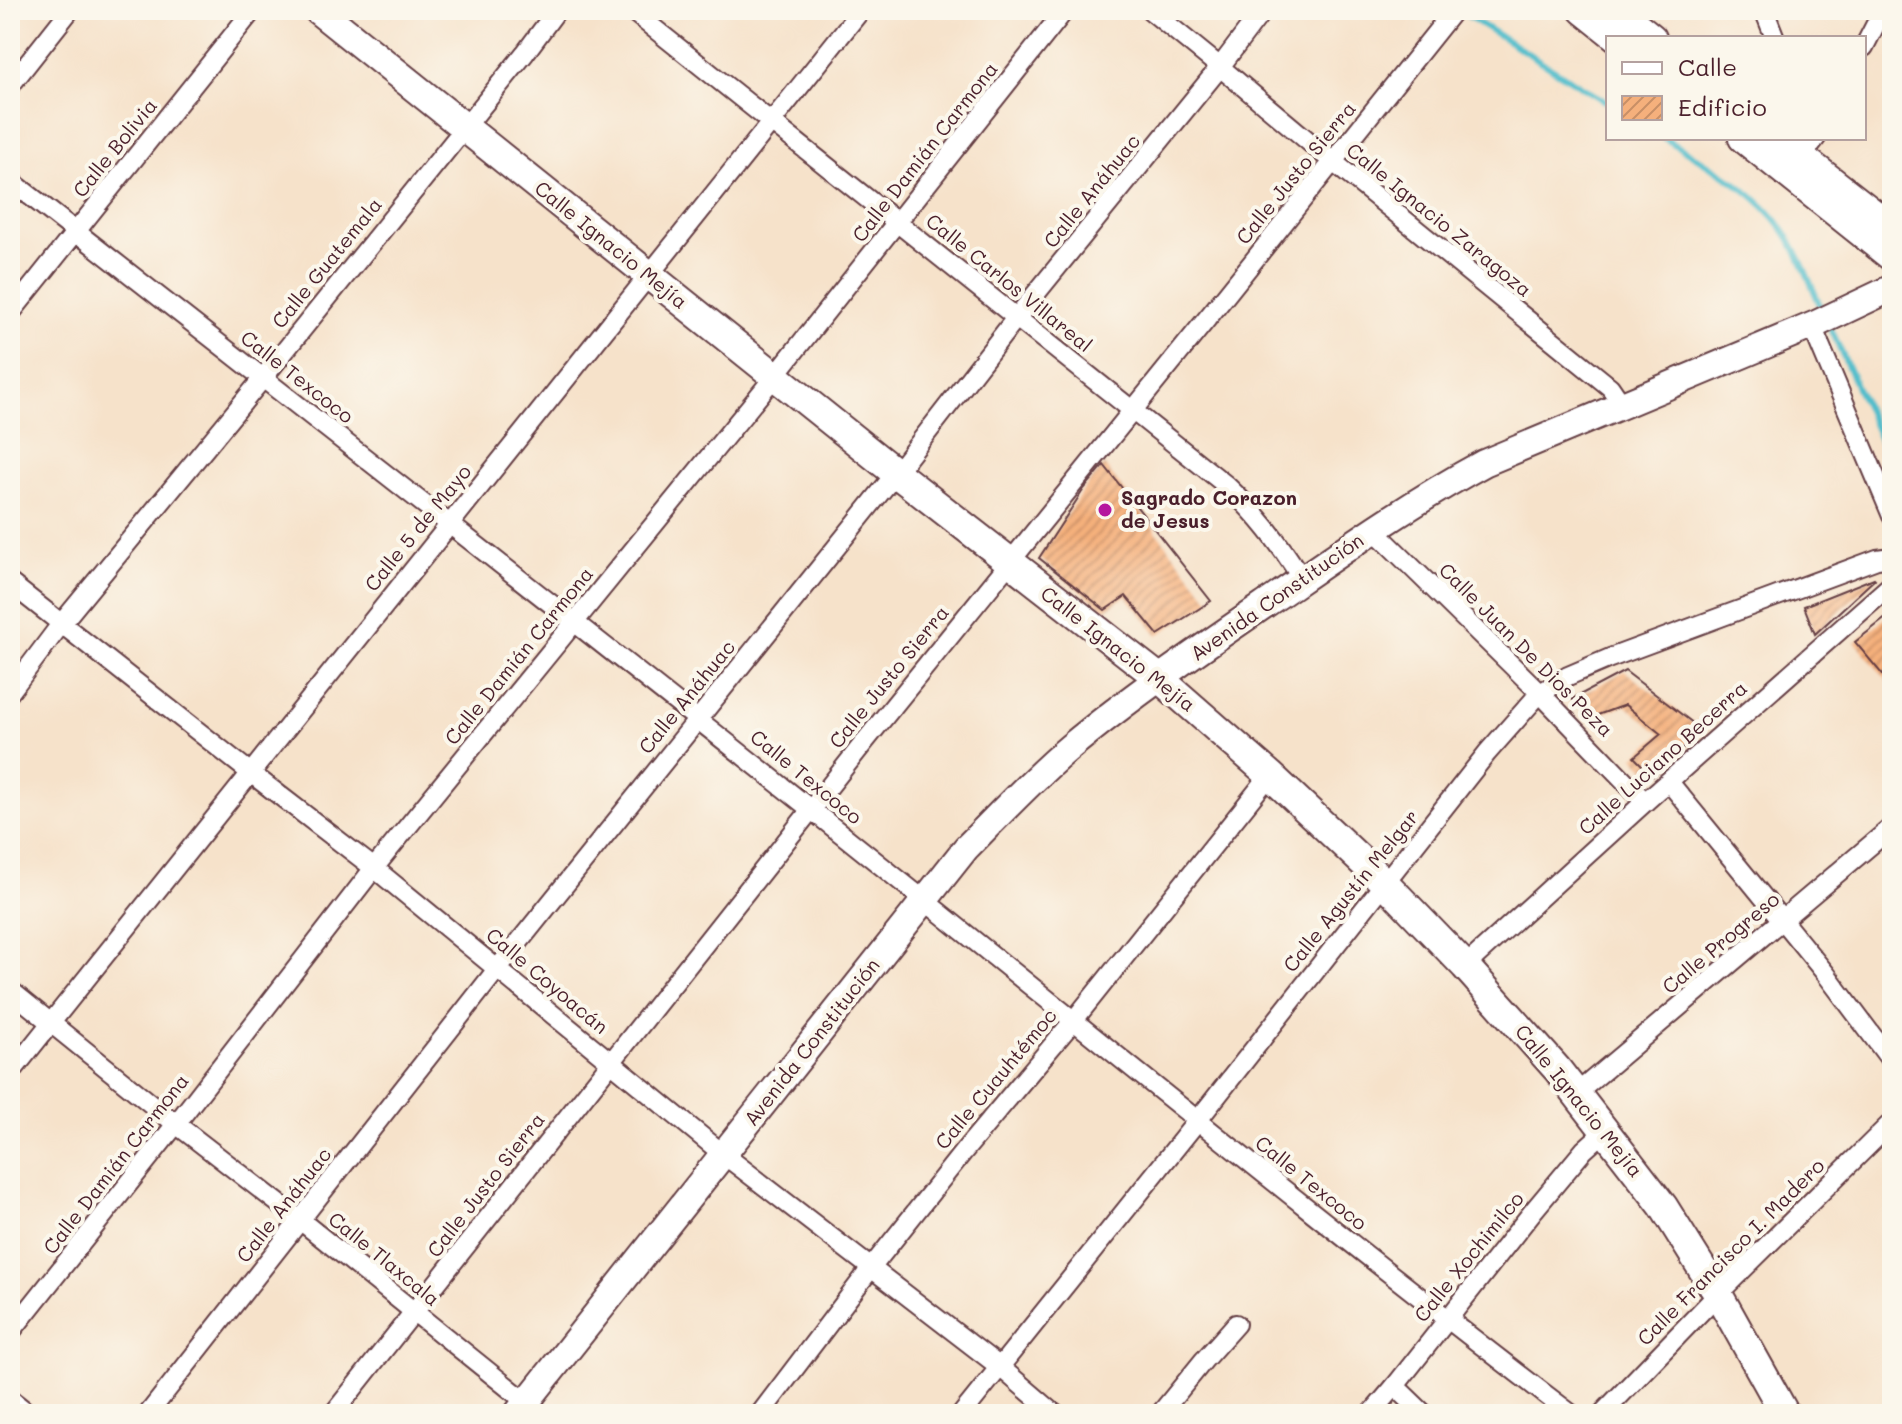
<svg xmlns="http://www.w3.org/2000/svg" width="1902" height="1424" viewBox="0 0 1902 1424" font-family="Mali,sans-serif">
<style>
.lines{fill:none;stroke-linecap:round;stroke-linejoin:round}
.stream{stroke:#51bdcb;stroke-width:6}
.building{fill:url(#building-hatch)}
.street-casing{stroke:#643c43;stroke-width:22}
.secondary-casing{stroke:#643c43;stroke-width:30}
.primary-casing{stroke:#643c43;stroke-width:32}
.street{stroke:#fff;stroke-width:18}
.secondary{stroke:#fff;stroke-width:26}
.primary{stroke:#fff;stroke-width:28}
.poi-dot{fill:#b5179e;stroke:#fbf7ec;stroke-width:3}
.labels{text-anchor:middle;stroke-width:8;stroke-linejoin:round;paint-order:stroke}
.street-label{font-size:20px;fill:#4a1f2b;stroke:#fbf7ec}
.poi-label{font-size:20px;font-weight:bold;fill:#4a1f2b;stroke:#fbf7ec;text-anchor:start}
</style>
<defs>
<pattern id="building-hatch" width="6" height="6" patternUnits="userSpaceOnUse" patternTransform="scale(2)"><rect width="6" height="6" fill="#f5b07c"/><path d="M-1 1l2-2M0 6l6-6M5 7l2-2" fill="none" stroke="#c88f66"/></pattern>
</defs>
<rect width="100%" height="100%" fill="#fbf7ec"/>
<filter id="ink" filterUnits="userSpaceOnUse"><feTurbulence type="fractalNoise" baseFrequency=".0125" numOctaves="2"/><feDisplacementMap in="SourceGraphic" scale="16" xChannelSelector="R" yChannelSelector="G"/><feConvolveMatrix kernelMatrix="1 2 1 2 8 2 1 2 1" color-interpolation-filters="sRGB"/></filter>
<filter id="wash" filterUnits="userSpaceOnUse"><feTurbulence type="fractalNoise" baseFrequency=".006" numOctaves="4" result="noise"/><feDisplacementMap in="SourceGraphic" scale="32" xChannelSelector="R" yChannelSelector="G"/><feGaussianBlur stdDeviation="1.8" result="paint"/><feColorMatrix in="noise" values="0 0 0 0 0 0 0 0 0 0 0 0 0 0 0 0 0 1.4 0 .05"/><feComposite in="paint" operator="in"/></filter>
<g filter="url(#wash)">
<rect width="100%" height="100%" fill="#f6e2ca"/>
<g class="lines">
<!-- stream -->
<g class="stream">
<polyline points="1458,10 1608,103"/>
<path d="M1664,138c42,26 90,50 119,91 18,26 28,57 41,85"/>
<polyline points="1829,324 1892,467"/>
</g>
</g>
<g id="blocks">
<!-- building -->
<g class="building">
<polygon points="1104,465 1211,601 1158,635 1126,596 1105,610 1039,558 1084,489"/>
<polygon points="1874,578 1875,579 1815,634 1804,606"/>
<polygon points="1892,613 1892,686 1855,642"/>
<polygon points="1625,671 1702,730 1653,776 1634,757 1661,734 1625,705 1592,717 1572,699"/>
</g>
</g>
</g>
<g filter="url(#ink)">
<use href="#blocks" fill-opacity="0" stroke="#643c43" stroke-width="2"/>
<g class="lines">
<!-- street casing -->
<g class="street-casing">
<g id="street">
<path d="M631,10l595,475c33,31 52,56 76,94"/>
<polyline points="1150,10 1220,67 1332,161 1610,387 1623,406"/>
<polyline points="1764,10 1775,38"/>
<polyline points="1864,47 1883,10"/>
<polyline points="10,86 70,10"/>
<polyline points="1801,157 1816,138"/>
<path d="M10,180c265,208 531,414 794,624 255,203 507,412 767,610"/>
<polyline points="10,314 253,10"/>
<polyline points="1812,326 1892,516"/>
<polyline points="1374,530 1539,692 1645,802"/>
<polyline points="10,583 261,781 374,868 723,1154 1000,1367 1055,1414"/>
<polyline points="10,692 61,624 263,378 525,53 557,10"/>
<polyline points="1669,782 1826,974 1892,1062"/>
<polyline points="1465,966 1645,802 1892,584"/>
<polyline points="10,990 176,1124 300,1220 541,1414"/>
<polyline points="10,1074 861,10"/>
<polyline points="1577,1093 1892,827"/>
<polyline points="10,1333 176,1124 374,868 775,376 1065,10"/>
<polyline points="1395,1386 1424,1414"/>
<polyline points="10,1399 29,1414"/>
<polyline points="148,1414 498,968 896,473 1016,318 1220,67 1263,10"/>
<polyline points="333,1414 866,740 1227,294 1454,10"/>
<polyline points="760,1414 871,1268 964,1151 1074,1020 1270,775"/>
<polyline points="962,1414 1198,1120 1487,753 1539,694 1568,676 1610,658 1877,559 1892,557"/>
<polyline points="1160,1414 1204,1360 1236,1324"/>
<polyline points="1371,1414 1395,1386 1534,1210 1584,1150 1605,1131"/>
<polyline points="1602,1414 1718,1294 1892,1122"/>
</g>
</g>
<!-- secondary casing -->
<g class="secondary-casing">
<path id="secondary" d="M517,1414l449,-566c34,-34 67,-70 104,-101 65,-54 136,-102 206,-150 68,-47 136,-95 208,-134l332,-139 76,-36"/>
</g>
<!-- primary casing -->
<g class="primary-casing">
<g id="primary">
<polyline points="318,10 896,473 1159,678 1270,775 1385,883 1465,966 1557,1069 1663,1206 1718,1294 1785,1414"/>
<polyline points="1583,10 1618,38"/>
<polyline points="1617,10 1652,38"/>
<polyline points="1743,138 1892,257"/>
<polyline points="1777,138 1892,228"/>
</g>
</g>
<!-- street -->
<use href="#street" class="street"/>
<!-- secondary -->
<use href="#secondary" class="secondary"/>
<!-- primary -->
<use href="#primary" class="primary"/>
</g>
</g>
<!-- markers -->
<circle class="poi-dot" cx="1105" cy="510" r="8"/>
<g class="labels">
<!-- street labels -->
<g class="street-label">
<text transform="translate(115 148) rotate(-51)" y="7">Calle Bolivia</text>
<text transform="translate(925 152) rotate(-52)" y="7">Calle Damián Carmona</text>
<text transform="translate(1296 173) rotate(-51)" y="7">Calle Justo Sierra</text>
<text transform="translate(1092 191) rotate(-51)" y="7">Calle Anáhuac</text>
<text transform="translate(1439 220) rotate(39)" y="7">Calle Ignacio Zaragoza</text>
<text transform="translate(611 245) rotate(39)" y="7">Calle Ignacio Mejía</text>
<text transform="translate(327 263) rotate(-51)" y="7">Calle Guatemala</text>
<text transform="translate(1009 283) rotate(39)" y="7">Calle Carlos Villareal</text>
<text transform="translate(297 377) rotate(38)" y="7">Calle Texcoco</text>
<text transform="translate(418 528) rotate(-51)" y="7">Calle 5 de Mayo</text>
<text transform="translate(1277 597) rotate(-35)" y="7">Avenida Constitución</text>
<text transform="translate(1118 649) rotate(38)" y="7">Calle Ignacio Mejía</text>
<text transform="translate(1526 650) rotate(45)" y="7">Calle Juan De Dios Peza</text>
<text transform="translate(519 656) rotate(-51)" y="7">Calle Damián Carmona</text>
<text transform="translate(889 677) rotate(-51)" y="7">Calle Justo Sierra</text>
<text transform="translate(687 697) rotate(-51)" y="7">Calle Anáhuac</text>
<text transform="translate(1663 758) rotate(-42)" y="7">Calle Luciano Becerra</text>
<text transform="translate(806 777) rotate(39)" y="7">Calle Texcoco</text>
<text transform="translate(1351 891) rotate(-51)" y="7">Calle Agustín Melgar</text>
<text transform="translate(1721 943) rotate(-40)" y="7">Calle Progreso</text>
<text transform="translate(547 981) rotate(40)" y="7">Calle Coyoacán</text>
<text transform="translate(812 1042) rotate(-52)" y="7">Avenida Constitución</text>
<text transform="translate(996 1079) rotate(-50)" y="7">Calle Cuauhtémoc</text>
<text transform="translate(1579 1101) rotate(51)" y="7">Calle Ignacio Mejía</text>
<text transform="translate(116 1164) rotate(-52)" y="7">Calle Damián Carmona</text>
<text transform="translate(1311 1183) rotate(39)" y="7">Calle Texcoco</text>
<text transform="translate(486 1185) rotate(-52)" y="7">Calle Justo Sierra</text>
<text transform="translate(284 1205) rotate(-52)" y="7">Calle Anáhuac</text>
<text transform="translate(1731 1252) rotate(-45)" y="7">Calle Francisco I. Madero</text>
<text transform="translate(1469 1257) rotate(-51)" y="7">Calle Xochimilco</text>
<text transform="translate(384 1259) rotate(39)" y="7">Calle Tlaxcala</text>
</g>
<!-- poi labels -->
<g class="poi-label">
<text x="1121" y="505">Sagrado Corazon<tspan x="1121" dy="23">de Jesus</tspan></text>
</g>
</g>
<!-- margin -->
<rect width="1902" height="1424" fill="none" stroke="#fbf7ec" stroke-width="40"/>
<!-- legend -->
<rect x="1606" y="36" width="260" height="104" fill="#fbf7ec" stroke="#b4a19f" stroke-width="2"/>
<rect x="1622" y="62" width="40" height="12" fill="#ffffff" stroke="#b4a19f" stroke-width="2"/>
<text x="1678" y="76" font-size="24" fill="#4a1f2b">Calle</text>
<rect x="1622" y="96" width="40" height="24" fill="url(#building-hatch)" stroke="#b4a19f" stroke-width="2"/>
<text x="1678" y="116" font-size="24" fill="#4a1f2b">Edificio</text>
</svg>
